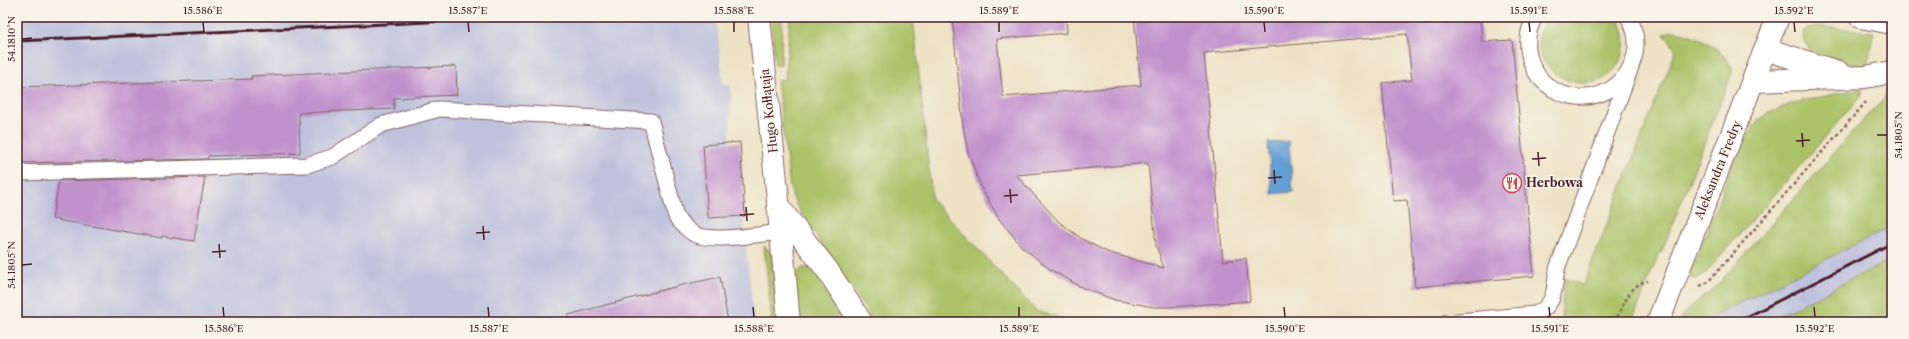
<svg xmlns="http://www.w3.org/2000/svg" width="1909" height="339" viewBox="0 0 1909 339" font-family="'Libre Caslon Text',serif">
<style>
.industrial{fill:#c0c2dd}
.green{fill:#abc267;stroke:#7a7049}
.water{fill:#64a0d5;stroke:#576080}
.building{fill:#c191ce;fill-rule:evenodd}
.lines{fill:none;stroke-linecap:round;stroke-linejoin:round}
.lane-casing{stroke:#836361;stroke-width:17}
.street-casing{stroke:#836361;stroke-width:24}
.secondary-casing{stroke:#836361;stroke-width:24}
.path{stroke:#836361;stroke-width:2.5;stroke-dasharray:3 3;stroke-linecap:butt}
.lane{stroke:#fff;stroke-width:15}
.street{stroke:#fff;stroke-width:22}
.secondary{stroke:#fff;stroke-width:22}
.rail{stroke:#4a1f2b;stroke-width:3}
.ticks{fill:none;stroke:#4a1f2b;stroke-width:1.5}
.labels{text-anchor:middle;stroke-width:3;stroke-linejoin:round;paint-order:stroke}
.street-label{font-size:12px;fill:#4a1f2b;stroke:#f7f3e8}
.poi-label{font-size:12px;font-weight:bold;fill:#4a1f2b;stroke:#f7f3e8;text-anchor:start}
.neatline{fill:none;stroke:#4a1f2b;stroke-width:1.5}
.ticks-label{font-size:10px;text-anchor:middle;fill:#4a1f2b}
</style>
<rect width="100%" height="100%" fill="#f7f3e8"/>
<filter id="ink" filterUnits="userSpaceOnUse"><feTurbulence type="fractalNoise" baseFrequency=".025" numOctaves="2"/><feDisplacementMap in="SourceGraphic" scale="8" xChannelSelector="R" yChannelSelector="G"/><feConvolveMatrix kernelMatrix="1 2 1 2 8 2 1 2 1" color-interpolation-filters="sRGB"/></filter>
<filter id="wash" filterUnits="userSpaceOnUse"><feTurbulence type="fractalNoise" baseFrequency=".012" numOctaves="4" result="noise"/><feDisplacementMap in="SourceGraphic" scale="16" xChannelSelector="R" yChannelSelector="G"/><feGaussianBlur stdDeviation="0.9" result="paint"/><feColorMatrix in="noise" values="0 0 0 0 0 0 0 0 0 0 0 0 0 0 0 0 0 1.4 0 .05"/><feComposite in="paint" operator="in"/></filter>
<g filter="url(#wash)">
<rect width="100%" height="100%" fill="#eee2c4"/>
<!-- industrial -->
<g class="industrial">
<polygon points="17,17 716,17 723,84 731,85 730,143 740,142 745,216 743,216 754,322 17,322"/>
<polygon points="1892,226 1892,259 1824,294 1766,322 1702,322"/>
</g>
<!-- green -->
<g class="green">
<polygon points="771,17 782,17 781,64 775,65"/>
<polygon points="790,17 913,17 932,200 1036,311 1075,322 874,322 796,205 790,188 777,81 785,79"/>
<path d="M1547,17h70c7,10 9,23 6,35 -18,63 -113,20 -76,-35z"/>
<path d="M1818,26l56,6 -7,34c-18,0 -70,-8 -63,-35l3,-3z"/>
<path d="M1672,31c24,2 52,17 61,39l-71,181 -4,5 -26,66h-70v-20l3,-23 18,6 93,-235 -12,-16z"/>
<path d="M1892,83v143l-190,96h-23c7,-15 22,-23 35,-33l158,-179c10,-8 16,-12 14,-26z"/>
<polygon points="1863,88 1861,96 1704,275 1696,279 1689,277 1741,143 1759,120 1769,113 1793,103"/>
<polygon points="764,246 771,252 778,322 772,322"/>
<polygon points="1892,259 1892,322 1766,322"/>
<path d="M802,268h8l9,8 30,46h-50c-2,-15 -11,-43 3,-54z"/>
</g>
<!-- water -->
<polygon class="water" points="1289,141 1293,192 1272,194 1268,143"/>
<g id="blocks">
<!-- building -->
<g class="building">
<path d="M952,17h114l1,16 -70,6 6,58 138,-12 -7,-68h346l2,25 30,-2 22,236 -119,11 -8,-87 -14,1 -11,-118 30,-3 -5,-46 -203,19 19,208 23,-3 4,43 -79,6h-17l-39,-7 -32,-12 -32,-18 -29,-23 -23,-28 -18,-32 -13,-34 -5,-28zM1148,163l8,82 8,23 -57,-16 -25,-13 -23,-17 -43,-47z"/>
<polygon points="456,66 457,95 394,98 394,109 299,113 300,153 208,156 208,159 17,163 17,87 252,79 251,76"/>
<polygon points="740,142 745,216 708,218 703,145"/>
<polygon points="205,177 194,241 162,236 162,238 52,219 59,181"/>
<polygon points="720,277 728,322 569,322 568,315 682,285"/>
</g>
</g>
</g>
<g filter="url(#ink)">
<use href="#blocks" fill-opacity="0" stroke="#836361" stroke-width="1"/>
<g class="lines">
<!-- lane casing -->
<g class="lane-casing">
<g id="lane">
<path d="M1535,17c-6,10 -8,21 -7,32 7,59 88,66 106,9 4,-13 2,-29 -6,-41"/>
<path d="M17,173l290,-8 25,-8 49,-32 58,-16 212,12 25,96c6,7 11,13 18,17 18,9 66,0 87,-2"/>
<path d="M1447,322l88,-8c21,-8 19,-26 22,-45l74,-202"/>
</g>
</g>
<!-- street casing -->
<g class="street-casing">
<g id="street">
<polyline points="759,17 777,190 789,322"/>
<polyline points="778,206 828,271 861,322"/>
</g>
</g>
<!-- secondary casing -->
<g class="secondary-casing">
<g id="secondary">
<polyline points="1861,17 1892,23"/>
<polyline points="1765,49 1838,72"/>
<polyline points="1754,81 1865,77 1892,72"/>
<polyline points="1658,322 1778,17"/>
</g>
</g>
<!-- path -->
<g class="path">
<polyline points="1700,286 1708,282 1866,102"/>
<path d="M1614,322c10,-14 14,-38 34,-41"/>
</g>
<!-- lane -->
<use href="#lane" class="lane"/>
<!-- street -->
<use href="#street" class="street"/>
<!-- secondary -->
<use href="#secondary" class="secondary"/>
<!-- rail -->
<g class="rail">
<polyline points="17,41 537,17"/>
<polyline points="1737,322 1892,243"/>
</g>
</g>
</g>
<!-- ticks -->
<path class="ticks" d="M203,22l1,10M468,22l1,10M734,22v10M999,22v10M1264,22l1,10M1529,22l1,10M1794,22l1,10M22,39l10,-1M1802,133l1,14M1877,135h10M1796,141l14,-1M1538,152l1,14M1532,159l14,-1M1274,170l1,14M1268,178l14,-1M1010,189l1,14M1004,196l14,-1M746,207l1,14M740,215l14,-1M483,226l1,14M476,233l14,-1M219,244l1,14M212,252l14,-1M22,265l10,-1M223,307l1,10M488,307l1,10M753,307l1,10M1019,307v10M1284,307l1,10M1549,307l1,10M1814,307l1,10"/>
<!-- icons -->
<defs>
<g id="restaurant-ring" transform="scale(1)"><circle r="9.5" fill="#f7f3e8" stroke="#d1495b" stroke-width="1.5"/><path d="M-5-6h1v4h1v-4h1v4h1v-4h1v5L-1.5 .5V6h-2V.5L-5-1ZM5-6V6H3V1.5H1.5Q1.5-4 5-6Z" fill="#d1495b"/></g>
</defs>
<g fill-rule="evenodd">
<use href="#restaurant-ring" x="1512" y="183"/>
</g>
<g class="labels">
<!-- street labels -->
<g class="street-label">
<text transform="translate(769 111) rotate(-96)" y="4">Hugo Kołłątaja</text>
<text transform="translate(1718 170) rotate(-68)" y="4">Aleksandra Fredry</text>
</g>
<!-- poi labels -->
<g class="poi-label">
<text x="1526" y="187">Herbowa</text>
</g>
</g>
<!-- margin -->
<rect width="1909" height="339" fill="none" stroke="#f7f3e8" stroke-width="44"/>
<rect x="22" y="22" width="1865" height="295" class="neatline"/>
<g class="ticks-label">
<text x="203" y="14">15.586°E</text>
<text x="468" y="14">15.587°E</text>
<text x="734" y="14">15.588°E</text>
<text x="999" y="14">15.589°E</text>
<text x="1264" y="14">15.590°E</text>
<text x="1529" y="14">15.591°E</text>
<text x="1794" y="14">15.592°E</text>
<text transform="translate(11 39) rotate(-90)" y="4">54.1810°N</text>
<text transform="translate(1898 135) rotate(-90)" y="4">54.1805°N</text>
<text transform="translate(11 265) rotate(-90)" y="4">54.1805°N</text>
<text x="224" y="332">15.586°E</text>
<text x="489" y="332">15.587°E</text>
<text x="754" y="332">15.588°E</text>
<text x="1019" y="332">15.589°E</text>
<text x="1285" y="332">15.590°E</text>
<text x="1550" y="332">15.591°E</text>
<text x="1815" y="332">15.592°E</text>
</g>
</svg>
